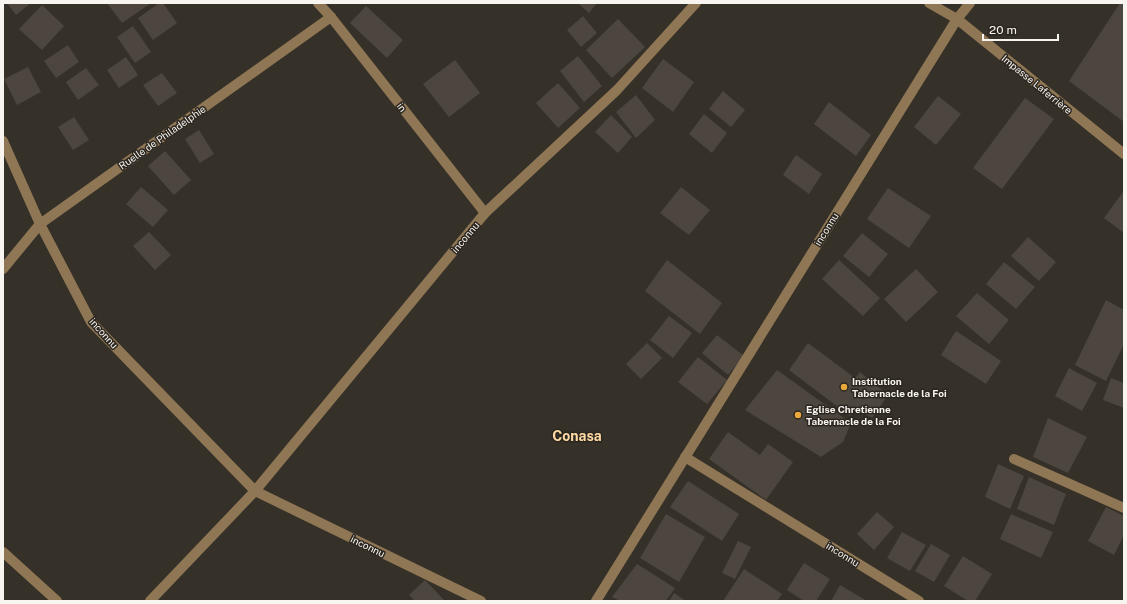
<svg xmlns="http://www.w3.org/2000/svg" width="1127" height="604" viewBox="0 0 1127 604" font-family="'Public Sans',sans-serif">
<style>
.building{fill:#4c463e}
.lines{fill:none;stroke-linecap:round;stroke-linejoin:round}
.minor{stroke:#8f7755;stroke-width:10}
.poi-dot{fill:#eca93b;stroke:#2b261f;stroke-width:1.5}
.labels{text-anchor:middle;stroke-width:3;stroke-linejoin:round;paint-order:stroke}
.street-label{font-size:10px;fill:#f8f4ef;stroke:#2b261f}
.poi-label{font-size:10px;font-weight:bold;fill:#f8f4ef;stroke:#2b261f;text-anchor:start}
.district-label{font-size:14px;font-weight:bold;fill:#ffd9a4;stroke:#2b261f}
</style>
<rect width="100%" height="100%" fill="#353028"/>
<!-- building -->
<g class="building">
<polygon points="7,3 31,3 16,15"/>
<polygon points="107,3 151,3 122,23"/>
<polygon points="159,3 163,3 177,23 153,40 138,18"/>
<polygon points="578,3 597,3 589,13"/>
<polygon points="1120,3 1124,3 1124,122 1069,81"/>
<polygon points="42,5 64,26 42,50 19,29"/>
<polygon points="366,6 403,40 387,58 350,23"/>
<polygon points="583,16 597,33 581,47 567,30"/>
<polygon points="618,19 645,47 612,78 586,50"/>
<polygon points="133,26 151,52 135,63 117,37"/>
<polygon points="68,45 79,62 56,78 44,61"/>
<polygon points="578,56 602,86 584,102 560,71"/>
<polygon points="126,57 138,75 119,88 107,70"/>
<polygon points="663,59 694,82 673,112 642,88"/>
<polygon points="455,60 480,93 449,117 423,84"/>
<polygon points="28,67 41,92 17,105 4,79"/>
<polygon points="86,68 99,85 78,100 66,82"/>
<polygon points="162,73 177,93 158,106 143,85"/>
<polygon points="558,83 580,108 558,128 536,103"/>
<polygon points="723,91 745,110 731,127 709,109"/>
<polygon points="636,95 655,120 636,138 616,112"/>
<polygon points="938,96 961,114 936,145 914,127"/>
<polygon points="1025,98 1054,119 1002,189 973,168"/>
<polygon points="829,102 871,135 856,156 814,124"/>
<polygon points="704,114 727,133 712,153 689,134"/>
<polygon points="611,115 632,137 618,153 595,132"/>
<polygon points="74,117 89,140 73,150 58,127"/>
<polygon points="199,130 214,154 200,163 185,139"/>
<polygon points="165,151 191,180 174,195 148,166"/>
<polygon points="796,155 822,174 809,194 783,175"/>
<polygon points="141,187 168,210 153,227 126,204"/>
<polygon points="681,187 710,210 689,235 660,213"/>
<polygon points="888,188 931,216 909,248 867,219"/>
<polygon points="1123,192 1124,193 1124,233 1104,218"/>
<polygon points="149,232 171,255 155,270 133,246"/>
<polygon points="862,233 888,254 869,277 843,256"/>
<polygon points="1028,237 1056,262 1039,281 1011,256"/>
<polygon points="667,260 722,303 700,334 645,291"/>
<polygon points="839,260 880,298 863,316 822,279"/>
<polygon points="1004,262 1035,287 1016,309 986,284"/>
<polygon points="916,269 938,292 906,322 884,299"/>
<polygon points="977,293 1009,320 989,344 956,316"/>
<polygon points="1106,300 1124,310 1124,344 1106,381 1075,365"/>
<polygon points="669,316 692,333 673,358 650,340"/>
<polygon points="956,331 1001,361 986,384 941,355"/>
<polygon points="717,335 744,356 728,375 702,353"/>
<polygon points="647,343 662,358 641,379 626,364"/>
<polygon points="808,343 855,378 860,372 888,395 872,418 857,409 850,416 789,370"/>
<polygon points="698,357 727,380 707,404 678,382"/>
<polygon points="1069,368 1097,383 1082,411 1055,396"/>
<polygon points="777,370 851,423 843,442 821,457 745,410"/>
<polygon points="1111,378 1124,383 1124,408 1103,400"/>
<polygon points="1048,418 1087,437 1068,473 1033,457"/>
<polygon points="728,432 760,455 768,444 793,462 766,500 709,459"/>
<polygon points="998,464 1024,476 1010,509 985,497"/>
<polygon points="1029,477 1066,494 1054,525 1017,509"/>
<polygon points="688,481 739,514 722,541 670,507"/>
<polygon points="1106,507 1124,516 1124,535 1114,555 1088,541"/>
<polygon points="877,512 894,527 874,550 857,534"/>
<polygon points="666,514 705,537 679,582 640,558"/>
<polygon points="1011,514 1053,532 1041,558 1000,539"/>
<polygon points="902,532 926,545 910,571 887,558"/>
<polygon points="738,541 751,547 735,579 722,573"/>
<polygon points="931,544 950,555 934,582 915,571"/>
<polygon points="963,556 992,574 975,601 968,601 944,586"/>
<polygon points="804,563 830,579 816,601 804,601 787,590"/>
<polygon points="637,564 675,588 666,601 620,601 612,597"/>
<polygon points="744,569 782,594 777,601 723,601"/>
<polygon points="425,580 445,601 415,601 409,595"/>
<polygon points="840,585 867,601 831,601"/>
<polygon points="674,593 686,601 669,601"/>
</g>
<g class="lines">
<!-- minor -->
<g class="minor">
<polyline points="318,3 331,17 485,213"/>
<polyline points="929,3 957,19 1124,154"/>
<polyline points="3,141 40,224 91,322 255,491 481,601"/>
<polyline points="3,269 40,224 331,17"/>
<polyline points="685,457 919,601"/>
<polyline points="1014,459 1124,508"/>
<polyline points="3,552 57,601"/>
<polyline points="150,601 255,491 485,213 617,90 696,3"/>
<polyline points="596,601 957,19 970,3"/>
</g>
</g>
<!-- markers -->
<g class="poi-dot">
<circle cx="844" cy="387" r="4"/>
<circle cx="798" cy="415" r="4"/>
</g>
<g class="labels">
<!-- street labels -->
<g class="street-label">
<text transform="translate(1037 84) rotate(39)" y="4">Impasse Laferrière</text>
<text transform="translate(402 107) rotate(52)" y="4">in</text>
<text transform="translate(162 137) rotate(-35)" y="4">Ruelle de Philadelphie</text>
<text transform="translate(826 229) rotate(-58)" y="4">inconnu</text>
<text transform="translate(465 237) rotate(-50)" y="4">inconnu</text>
<text transform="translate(104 333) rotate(48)" y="4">inconnu</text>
<text transform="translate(368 546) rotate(26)" y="4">inconnu</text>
<text transform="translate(843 554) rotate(32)" y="4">inconnu</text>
</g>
<!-- poi labels -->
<g class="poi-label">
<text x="852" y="385">Institution<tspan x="852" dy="12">Tabernacle de la Foi</tspan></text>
<text x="806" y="413">Eglise Chretienne<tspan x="806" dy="12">Tabernacle de la Foi</tspan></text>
</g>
<!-- district labels -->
<g class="district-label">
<text x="577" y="441">Conasa</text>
</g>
</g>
<!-- border -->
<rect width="1127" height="604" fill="none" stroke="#f8f4ef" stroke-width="8"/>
<!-- scale -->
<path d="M983 34v6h75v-6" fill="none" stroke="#f8f4ef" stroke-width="2"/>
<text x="989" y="34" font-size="12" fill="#f8f4ef" stroke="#2b261f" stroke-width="3" paint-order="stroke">20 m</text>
</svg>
